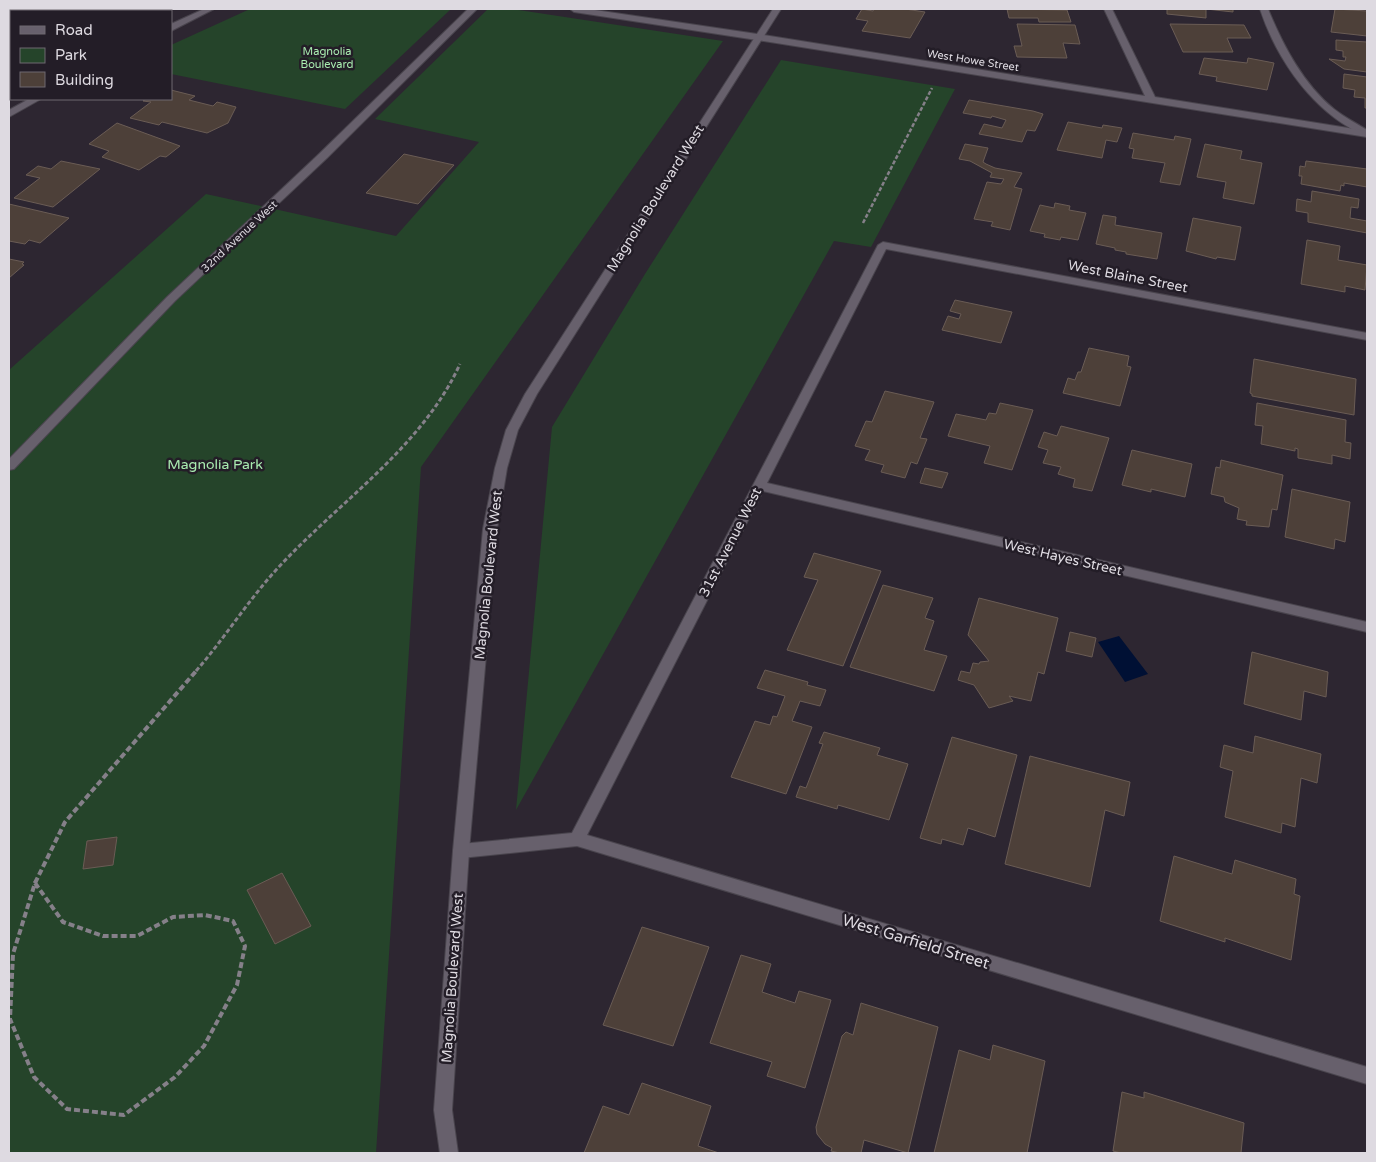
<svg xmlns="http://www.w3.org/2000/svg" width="1376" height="1162" viewBox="0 0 1376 1162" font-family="'Varela Round',sans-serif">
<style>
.green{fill:#25442a}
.water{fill:#001034}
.building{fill:#4d4039;stroke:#6a5c55}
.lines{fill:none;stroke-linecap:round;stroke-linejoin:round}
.service-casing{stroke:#49444d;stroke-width:2}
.minor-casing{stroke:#49444d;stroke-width:2}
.tertiary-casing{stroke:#49444d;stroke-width:2}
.secondary-casing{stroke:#49444d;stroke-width:2}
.path-far2{stroke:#858089;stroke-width:2.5;stroke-dasharray:4 2;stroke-linecap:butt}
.path-far1{stroke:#858089;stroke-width:3;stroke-dasharray:4.5 2.5;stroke-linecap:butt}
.path{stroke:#858089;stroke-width:4;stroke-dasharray:6 3;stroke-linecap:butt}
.service{fill:#67606c;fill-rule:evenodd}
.minor{fill:#67606c;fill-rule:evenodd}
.tertiary{fill:#67606c;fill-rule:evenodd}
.secondary{fill:#67606c;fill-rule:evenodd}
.labels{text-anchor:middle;stroke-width:5;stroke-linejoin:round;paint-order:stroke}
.far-park-label{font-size:11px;fill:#a9ecb0;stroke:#231d27}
.far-street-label{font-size:11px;fill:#dedae1;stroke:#231d27}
.street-label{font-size:14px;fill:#dedae1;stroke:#231d27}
.park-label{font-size:14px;fill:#a9ecb0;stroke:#231d27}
.near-street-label{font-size:16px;fill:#dedae1;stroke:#231d27}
</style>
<rect width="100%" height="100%" fill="#2d2631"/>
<!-- green -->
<g class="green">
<polygon points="250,9 451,9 345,109 171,74 171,45"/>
<polygon points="488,9 512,9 723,41 421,467 376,1153 9,1153 9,370 206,194 396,236 479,142 375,119"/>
<polygon points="781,60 955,89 871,247 834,241 516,810 552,427 645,274"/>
</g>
<!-- water -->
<polygon class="water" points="1119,636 1148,674 1125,682 1098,642"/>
<!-- building -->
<g class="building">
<polygon points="862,9 873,11 874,9 905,9 925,12 910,38 862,31 868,21 856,19"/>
<polygon points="1007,9 1067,10 1071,22 1039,22 1038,18 1009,18"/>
<polygon points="1167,9 1233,9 1233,12 1206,9 1206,18 1167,14"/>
<polygon points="1335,9 1367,11 1367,36 1331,32"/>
<polygon points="1017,24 1075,25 1080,44 1063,43 1067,58 1017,57 1014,46 1022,46"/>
<polygon points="1170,24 1244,25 1251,38 1227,38 1233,52 1183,52"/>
<polygon points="1336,40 1367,42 1367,72 1344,69 1329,59 1345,61 1346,57 1343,57 1343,51 1336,50"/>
<polygon points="1204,58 1247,63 1248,58 1274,63 1267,90 1216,81 1217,77 1199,74"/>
<polygon points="1344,74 1367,77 1367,108 1365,108 1365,98 1354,97 1355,90 1343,88"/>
<polygon points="171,90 195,96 189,100 213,106 217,102 236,107 228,123 207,133 162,122 159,125 130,118 151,102 143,101 146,99 171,99"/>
<polygon points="969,100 1033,111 1043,114 1035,131 1027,130 1022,142 979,134 984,124 1002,128 1006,120 992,116 991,118 963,113"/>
<polygon points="1068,122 1102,128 1103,125 1122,128 1117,142 1106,140 1102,158 1057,150"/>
<polygon points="117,123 180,146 166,157 160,156 139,170 102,157 109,151 89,144"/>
<polygon points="1133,133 1174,140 1175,136 1191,139 1180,185 1160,182 1165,163 1132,158 1134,149 1129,148"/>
<polygon points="965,144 988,148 983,162 986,164 995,168 1022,173 1014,187 1022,189 1010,230 991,226 993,222 974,219 987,182 1001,184 1004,179 990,177 992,173 970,161 959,159"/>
<polygon points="1205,144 1242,151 1240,159 1262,163 1254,204 1223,198 1226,182 1197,177"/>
<polygon points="404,154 454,165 418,204 366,193"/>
<polygon points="61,161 100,169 53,207 14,198 40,178 26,175 38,166 51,169"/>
<polygon points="1306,161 1367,169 1367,187 1344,183 1344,186 1341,185 1340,191 1301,184 1302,176 1299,176 1300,166 1305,167"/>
<polygon points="1312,191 1359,199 1358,208 1351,207 1350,218 1367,221 1367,233 1308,222 1308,213 1296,211 1297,199 1311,202"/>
<polygon points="1055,203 1070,206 1069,210 1086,213 1078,240 1061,237 1060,240 1044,237 1045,234 1030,231 1040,205 1054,208"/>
<polygon points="9,204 69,218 40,243 29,240 25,244 9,241"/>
<polygon points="1103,215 1116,217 1115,225 1162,233 1157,259 1126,254 1126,252 1115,250 1115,248 1096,244"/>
<polygon points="1193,218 1241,227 1235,260 1217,257 1216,259 1186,251"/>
<polygon points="1307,240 1340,246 1338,260 1367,265 1365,290 1345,286 1345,292 1301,284"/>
<polygon points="9,259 24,262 22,264 24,265 9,278"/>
<polygon points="955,300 1012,312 1001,343 942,330 948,316 959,319 961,314 950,311"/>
<polygon points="1089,348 1129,356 1127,366 1131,367 1120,406 1063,393 1068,378 1075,380 1078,372 1081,372"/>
<polygon points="1254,359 1356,379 1354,415 1252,396 1252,394 1250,393"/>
<polygon points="885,391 934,402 920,438 927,439 917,464 911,462 905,478 881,472 884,465 865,460 870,450 855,446 866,421 872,422"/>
<polygon points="1000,403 1033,410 1012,470 984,463 990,446 948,436 956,414 986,420 989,413 996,414"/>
<polygon points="1257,403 1346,420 1345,442 1351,443 1350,459 1332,455 1332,464 1298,458 1298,449 1295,448 1295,451 1261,444 1263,426 1255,425"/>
<polygon points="1061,426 1109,438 1092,491 1073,487 1075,479 1058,474 1061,467 1043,463 1048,450 1038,447 1044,432 1057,436"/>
<polygon points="1132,450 1192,464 1185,497 1151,489 1151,492 1122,485"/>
<polygon points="1221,460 1283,475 1277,510 1272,509 1269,527 1246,525 1247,521 1237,519 1239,508 1225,502 1224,497 1211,494 1216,467 1220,468"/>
<polygon points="925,468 948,473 942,488 920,483"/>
<polygon points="1292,489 1350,502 1345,542 1335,539 1334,549 1285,537"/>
<polygon points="814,553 881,571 843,666 787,650 818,580 804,577"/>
<polygon points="883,585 933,598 925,618 934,621 924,650 947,656 934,691 850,667"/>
<polygon points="979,598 1058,618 1044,674 1038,672 1031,701 1009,696 1013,701 989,708 974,685 958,680 961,671 970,673 973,663 979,664 980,662 989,661 968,635"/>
<polygon points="1070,632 1096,638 1092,657 1066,651"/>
<polygon points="1252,652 1328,672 1326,697 1304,691 1301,720 1244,704"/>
<polygon points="765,670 808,682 807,685 826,690 820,706 800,701 792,721 812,727 786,794 731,777 755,721 770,725 773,716 777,717 785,696 757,688"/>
<polygon points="824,732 880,748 877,755 908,764 889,820 838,805 837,809 796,797 800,786 806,788 823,744 819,743"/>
<polygon points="1255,736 1321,754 1317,783 1301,778 1295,827 1282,823 1281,833 1225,817 1233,771 1220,767 1224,745 1253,753"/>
<polygon points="952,737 1017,755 995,837 968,828 963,845 942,839 941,844 920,838"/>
<polygon points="1030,756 1130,782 1124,816 1105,810 1090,887 1005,864"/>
<polygon points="117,837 113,865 83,869 87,841"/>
<polygon points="1174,856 1232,874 1235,860 1296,879 1294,894 1300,896 1291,960 1225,938 1225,942 1160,921"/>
<polygon points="282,873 311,926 275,944 247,890"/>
<polygon points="642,927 709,947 673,1046 603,1025"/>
<polygon points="741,955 771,964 762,992 795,1003 799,991 831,1000 805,1088 767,1076 772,1062 710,1043"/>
<polygon points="861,1003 938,1027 908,1153 864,1140 861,1153 840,1153 831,1151 832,1148 825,1144 817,1134 816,1127 842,1036 846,1032 853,1035"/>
<polygon points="993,1045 1045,1061 1027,1153 934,1153 959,1050 990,1060"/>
<polygon points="642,1083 711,1106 698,1146 719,1153 584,1153 603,1106 629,1115"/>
<polygon points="1122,1092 1144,1098 1144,1092 1244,1123 1241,1153 1121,1153 1113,1151"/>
</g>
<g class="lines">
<!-- service casing -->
<g class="service-casing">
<path id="service" d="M1260,9h8c15,36 35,75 66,100 10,8 22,14 33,21v7c-6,-2 -11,-6 -17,-9 -43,-25 -75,-73 -90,-119z"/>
</g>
<!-- minor casing -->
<g class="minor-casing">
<g id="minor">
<polygon points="107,9 119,9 117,11 105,11"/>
<polygon points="468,9 477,9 327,158 175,301 14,469 9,470 9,459 167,297 319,154"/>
<polygon points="1104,9 1112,9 1155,97 1367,131 1367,137 757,40 753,37 757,34 1145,96"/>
<polygon points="11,41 11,47 9,48 9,42"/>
<polygon points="883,242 1367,333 1367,340 886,249 767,483 1367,622 1367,632 763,491 587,835 1367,1067 1367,1084 577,846 461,858 455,856 453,851 455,846 461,844 572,833 878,245"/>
</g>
</g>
<!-- tertiary casing -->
<g class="tertiary-casing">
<g id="tertiary">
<polygon points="204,9 214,9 171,31 171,24"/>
<polygon points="570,9 588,9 757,34 761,37 757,40 574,12"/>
<polygon points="29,99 41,99 9,117 9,110"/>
</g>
</g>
<!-- secondary casing -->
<g class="secondary-casing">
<polygon id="secondary" points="773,9 781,9 537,394 518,430 507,468 497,529 469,851 452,1110 458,1153 440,1153 434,1110 453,851 483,529 495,468 506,430 525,394"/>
</g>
<!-- path-far2 -->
<polyline class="path-far2" points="863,223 932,88"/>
<!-- path-far1 -->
<path class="path-far1" d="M196,671c28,-32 51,-69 80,-101 62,-68 145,-121 184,-206"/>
<!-- path -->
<g class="path">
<polygon points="35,883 63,922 103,936 137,936 173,917 205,915 233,921 245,946 237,985 204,1046 175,1077 124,1115 67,1109 34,1077 10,1019 13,954"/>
<polyline points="35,883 65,822 197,670"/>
</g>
<!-- service -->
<use href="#service" class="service"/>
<!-- minor -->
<use href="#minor" class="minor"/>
<!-- tertiary -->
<use href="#tertiary" class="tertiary"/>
<!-- secondary -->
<use href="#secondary" class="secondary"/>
</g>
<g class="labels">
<!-- far-park labels -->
<g class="far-park-label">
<text x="327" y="55">Magnolia<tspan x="327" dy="13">Boulevard</tspan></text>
</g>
<!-- far-street labels -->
<g class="far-street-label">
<text transform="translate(973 60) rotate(9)" y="4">West Howe Street</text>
<text transform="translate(239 236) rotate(-43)" y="4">32nd Avenue West</text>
</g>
<!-- street labels -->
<g class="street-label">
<text transform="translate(655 198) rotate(-58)" y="5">Magnolia Boulevard West</text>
<text transform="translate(1128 276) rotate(11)" y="5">West Blaine Street</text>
<text transform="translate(730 542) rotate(-63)" y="5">31st Avenue West</text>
<text transform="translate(1063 557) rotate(13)" y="5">West Hayes Street</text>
<text transform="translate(488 575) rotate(-84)" y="5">Magnolia Boulevard West</text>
<text transform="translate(452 978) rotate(-86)" y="5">Magnolia Boulevard West</text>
</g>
<!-- park labels -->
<g class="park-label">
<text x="215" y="469">Magnolia Park</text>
</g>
<!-- near-street labels -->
<g class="near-street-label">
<text transform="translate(916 941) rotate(17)" y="6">West Garfield Street</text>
</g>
</g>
<!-- border -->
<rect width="1376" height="1162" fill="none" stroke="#dedae1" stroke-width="20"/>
<!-- legend -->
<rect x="10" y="10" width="162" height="90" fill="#231d27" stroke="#6e6971"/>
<rect x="20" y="26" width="25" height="8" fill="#67606c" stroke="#6e6971"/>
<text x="55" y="35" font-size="15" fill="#dedae1">Road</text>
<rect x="20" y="48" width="25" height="15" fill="#25442a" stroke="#6e6971"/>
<text x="55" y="60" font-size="15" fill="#dedae1">Park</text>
<rect x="20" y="72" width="25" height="15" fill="#4d4039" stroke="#6e6971"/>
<text x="55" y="85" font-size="15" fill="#dedae1">Building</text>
</svg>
